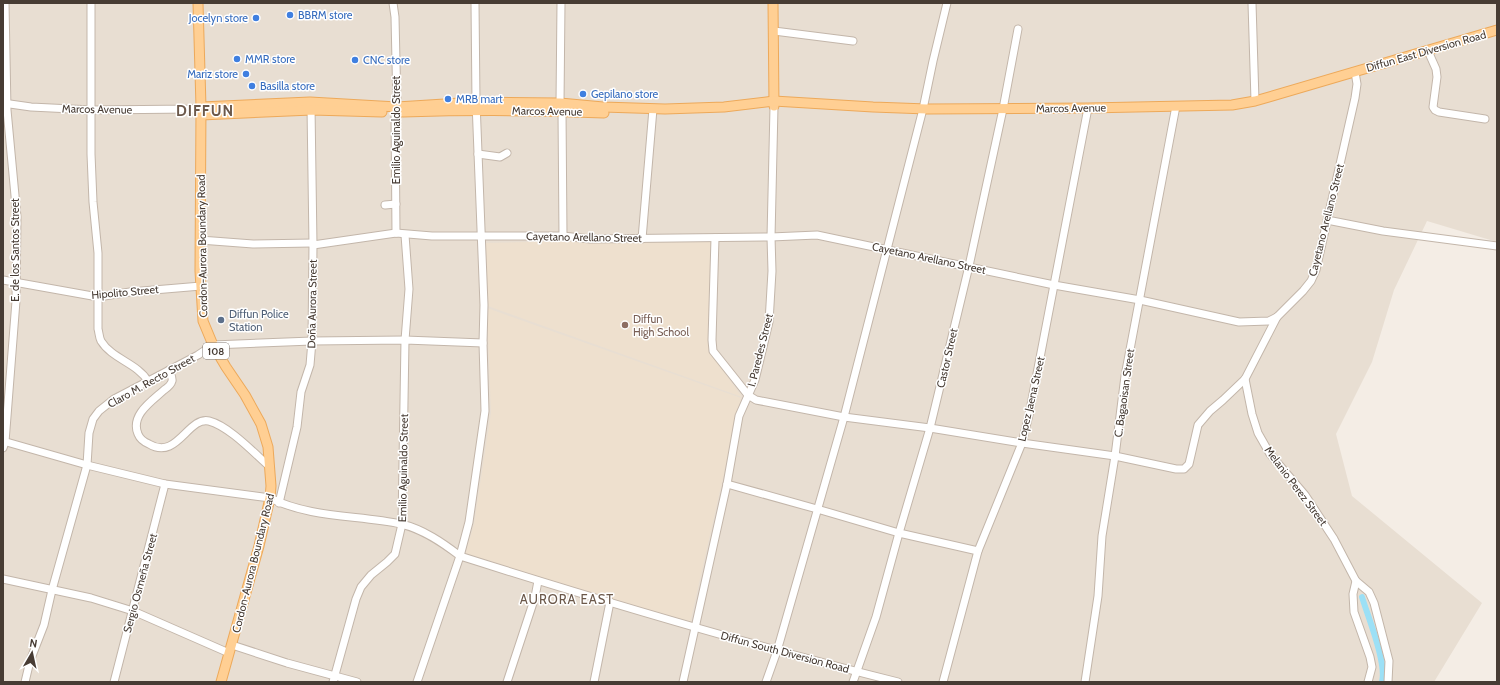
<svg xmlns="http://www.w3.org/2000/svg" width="1500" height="685" viewBox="0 0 1500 685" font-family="Cabin,sans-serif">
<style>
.residential{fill:#e8ded2}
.education{fill:#eee0ce}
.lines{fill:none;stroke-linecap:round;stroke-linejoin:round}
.canal{stroke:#9ce0f6;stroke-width:6}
.minor-casing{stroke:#c3b6aa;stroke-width:9}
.major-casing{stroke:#eda95a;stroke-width:11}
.minor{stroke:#fff;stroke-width:7}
.major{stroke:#ffcf93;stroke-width:9}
.shop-dot{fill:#3f7fe0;stroke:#fff;stroke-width:1.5}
.service-dot{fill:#5c6f8a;stroke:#fff;stroke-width:1.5}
.education-dot{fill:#8d6e63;stroke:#fff;stroke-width:1.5}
.labels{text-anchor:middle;stroke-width:3;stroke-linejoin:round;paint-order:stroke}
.shield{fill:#fff;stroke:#7e7671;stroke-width:1}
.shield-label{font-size:10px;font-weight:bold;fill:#473c34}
.shop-label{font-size:11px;fill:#366cbe;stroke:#fff;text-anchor:start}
.street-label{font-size:11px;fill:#473c34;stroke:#fff}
.service-label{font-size:11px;fill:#4e5e75;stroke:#fff;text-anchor:start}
.education-label{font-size:11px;fill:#785e54;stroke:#fff;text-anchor:start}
.quarter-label{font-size:13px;letter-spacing:1px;fill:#6b584a;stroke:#fff}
.district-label{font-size:15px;font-weight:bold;letter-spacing:1px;fill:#6b584a;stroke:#fff}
</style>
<rect width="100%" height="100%" fill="#f4ede5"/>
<!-- residential -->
<polygon class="residential" points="3,3 1497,3 1497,242 1427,221 1394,290 1372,362 1336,434 1352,496 1482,603 1434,682 3,682"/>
<!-- education -->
<g class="education">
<polygon points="568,241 711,242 711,296 708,344 719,365 742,397 488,306 484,243"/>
<polygon points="487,308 741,398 690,623 465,556 474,524 491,413"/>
</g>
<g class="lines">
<!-- canal -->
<path class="canal" d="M1362,597c6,20 25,66 20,85"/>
<!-- minor casing -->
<g class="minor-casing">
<g id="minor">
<path d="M91,3v151l2,48 5,51v76c1,3 1,8 3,12 11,18 36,22 47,40"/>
<polyline points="393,3 395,17 397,107 395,112 396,233"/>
<polyline points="561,3 560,103 562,111 563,236"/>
<polyline points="1252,3 1255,101"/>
<polyline points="774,31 853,41"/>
<polyline points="1428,51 1436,69 1437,77 1433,107 1435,110 1439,112 1485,119"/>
<polyline points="3,103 31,107 92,110 192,109 201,107"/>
<polyline points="478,154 500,157 507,153"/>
<polyline points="385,205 396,204"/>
<polyline points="1327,220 1383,231 1497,246"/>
<polyline points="715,238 712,340 713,351 748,395 756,400 844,417 930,428 1022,443 1115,456 1176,469 1184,469 1189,464 1198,425 1210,411 1223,400 1245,379 1277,317"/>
<polyline points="642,239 653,109"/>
<polyline points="200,240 253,244 312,243"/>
<polyline points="313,245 396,233 432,236 563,236 590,239 771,237 817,235 1054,285 1140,300 1239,322 1269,321 1277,317 1303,291 1311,281 1316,270 1355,98 1357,84 1355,72"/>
<polyline points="3,280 98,297 130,292 201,286"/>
<path d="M169,370c1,3 4,8 3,11 -1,4 -5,7 -8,9 -12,11 -34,25 -26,44 2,5 6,8 11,10 28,17 39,-28 60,-23 20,5 46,33 61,46"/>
<polyline points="1245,379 1252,414 1258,433 1270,454 1305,495 1334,539 1356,581 1353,594 1354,612 1370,657 1372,667 1368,682"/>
<path d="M3,441l84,24 78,19 105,14c40,20 88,17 131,26 22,5 42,19 59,32 145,46 290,89 438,126"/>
<polyline points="3,448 5,442 16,301 17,217 7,110 5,3"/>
<polyline points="727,484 817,509 899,533 978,551"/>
<polyline points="279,503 297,427 301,392 310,365 312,341 313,245 311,107"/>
<polyline points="3,579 91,598 133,611 229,653"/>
<polyline points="1356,581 1369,592 1374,603 1389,661 1388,682"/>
<polyline points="232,645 287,663 357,682"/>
<polyline points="25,682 30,661 44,625 52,590 87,465 89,433 93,419 99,411 114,399 198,355 213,345 312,341 405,340 483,343"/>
<polyline points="114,682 165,484"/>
<polyline points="333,682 356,599 361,587 371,575 387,562 395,554 402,524 405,340 409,289 405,235"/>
<polyline points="417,682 460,556 469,522 485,411 483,343 484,305 476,102 475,3"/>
<polyline points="507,682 535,597 538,581"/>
<polyline points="594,682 610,602"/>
<polyline points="683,682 727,484 739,416 755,380 769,322 772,271 771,237 774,107"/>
<polyline points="766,682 777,651 844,417 923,109 933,61 947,3"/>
<polyline points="853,682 876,617 899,533 930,428 969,266 1003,109 1018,29"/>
<polyline points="943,682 978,551 1022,443 1029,415 1088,108"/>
<polyline points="1085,682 1098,596 1102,536 1115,456 1125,376 1176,106"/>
</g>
</g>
<!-- major casing -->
<g class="major-casing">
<g id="major">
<polyline points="198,3 201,107 200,271 203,321 213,345 226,367 245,395 261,424 268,447 271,486 270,498 259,546 221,682"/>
<polyline points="773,3 774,106"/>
<polyline points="201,107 310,102 397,107 476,102 560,103 603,107 665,109 724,107 774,101 873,107 927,109 1088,108 1232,105 1255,101 1269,97 1497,30"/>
<path d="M403,112c67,-2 134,-2 201,1"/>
<polyline points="201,115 312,110 382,112"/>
</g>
</g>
<!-- minor -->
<use href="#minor" class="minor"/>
<!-- major -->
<use href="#major" class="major"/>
</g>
<!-- markers -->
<g class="shop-dot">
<circle cx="290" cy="15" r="4"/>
<circle cx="256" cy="18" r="4"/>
<circle cx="237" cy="59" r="4"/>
<circle cx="355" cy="60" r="4"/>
<circle cx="246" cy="74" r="4"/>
<circle cx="252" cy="86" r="4"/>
<circle cx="583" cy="94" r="4"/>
<circle cx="448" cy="99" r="4"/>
</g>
<circle class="service-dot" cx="221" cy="320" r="4"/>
<circle class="education-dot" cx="625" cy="325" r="4"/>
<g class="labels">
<!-- shield labels -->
<rect class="shield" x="203" y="343" width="26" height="16" rx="3"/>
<g class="shield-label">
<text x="216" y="355">108</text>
</g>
<!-- shop labels -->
<g class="shop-label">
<text x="298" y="19">BBRM store</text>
<text x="248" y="22" text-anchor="end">Jocelyn store</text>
<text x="245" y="63">MMR store</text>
<text x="363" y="64">CNC store</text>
<text x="238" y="78" text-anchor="end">Mariz store</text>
<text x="260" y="90">Basilla store</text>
<text x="591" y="98">Gepilano store</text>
<text x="456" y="103">MRB mart</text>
</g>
<!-- street labels -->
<g class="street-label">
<text transform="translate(1426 51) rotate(-16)" y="4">Diffun East Diversion Road</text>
<text transform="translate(1071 108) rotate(-1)" y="4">Marcos Avenue</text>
<text transform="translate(97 109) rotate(1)" y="4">Marcos Avenue</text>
<text transform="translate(547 111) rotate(1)" y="4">Marcos Avenue</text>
<text transform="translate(396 130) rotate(-90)" y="4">Emilio Aguinaldo Street</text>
<text transform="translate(1326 220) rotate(-76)" y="4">Cayetano Arellano Street</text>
<text transform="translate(584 237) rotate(1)" y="4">Cayetano Arellano Street</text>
<text transform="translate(202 246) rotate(-91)" y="4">Cordon-Aurora Boundary Road</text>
<text transform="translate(15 250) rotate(-90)" y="4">E. de los Santos Street</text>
<text transform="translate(929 258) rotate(12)" y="4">Cayetano Arellano Street</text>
<text transform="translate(125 292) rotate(-5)" y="4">Hipolito Street</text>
<text transform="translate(312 304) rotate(-89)" y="4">Doña Aurora Street</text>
<text transform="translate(760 350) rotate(-76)" y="4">I. Paredes Street</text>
<text transform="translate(947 358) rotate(-77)" y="4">Castor Street</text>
<text transform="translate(151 381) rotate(-29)" y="4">Claro M. Recto Street</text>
<text transform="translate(1124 393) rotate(-82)" y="4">C. Bagaoisan Street</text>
<text transform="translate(1031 399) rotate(-77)" y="4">Lopez Jaena Street</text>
<text transform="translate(403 468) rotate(-89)" y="4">Emilio Aguinaldo Street</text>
<text transform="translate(1296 486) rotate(53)" y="4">Melanio Perez Street</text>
<text transform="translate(253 563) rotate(-76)" y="4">Cordon-Aurora Boundary Road</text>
<text transform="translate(140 583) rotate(-75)" y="4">Sergio Osmeña Street</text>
<text transform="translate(785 652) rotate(15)" y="4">Diffun South Diversion Road</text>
</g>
<!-- service labels -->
<g class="service-label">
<text x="229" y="318">Diffun Police<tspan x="229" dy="13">Station</tspan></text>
</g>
<!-- education labels -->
<g class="education-label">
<text x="633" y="323">Diffun<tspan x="633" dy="13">High School</tspan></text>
</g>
<!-- quarter labels -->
<g class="quarter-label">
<text x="567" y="604">AURORA EAST</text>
</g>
<!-- district labels -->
<g class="district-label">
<text x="205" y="116">DIFFUN</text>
</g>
</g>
<!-- border -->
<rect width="1500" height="685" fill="none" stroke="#473c34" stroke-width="8"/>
<!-- north arrow -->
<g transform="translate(32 653) rotate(9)" stroke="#ffffff" stroke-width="3" paint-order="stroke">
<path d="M0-3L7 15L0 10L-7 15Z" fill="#473c34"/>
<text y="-6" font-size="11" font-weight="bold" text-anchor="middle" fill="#473c34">N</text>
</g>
</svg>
